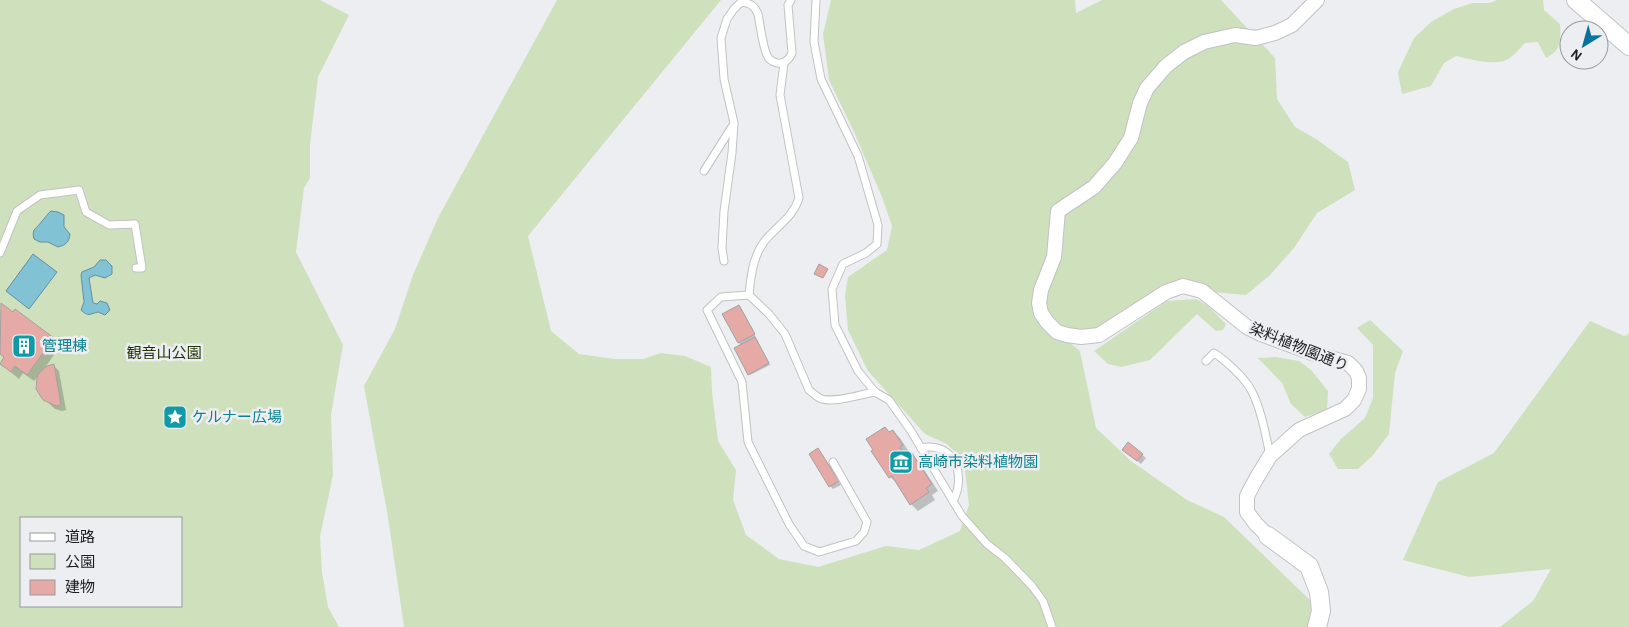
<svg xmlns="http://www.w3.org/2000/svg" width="1629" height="627" viewBox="0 0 1629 627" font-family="'Alegreya Sans','Noto Sans JP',sans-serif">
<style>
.green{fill:#cfe0bd;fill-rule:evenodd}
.water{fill:#82c2d5;stroke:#63909e}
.shadow{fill:#0003}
.building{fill:#e6aaa6;stroke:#a4a1a1}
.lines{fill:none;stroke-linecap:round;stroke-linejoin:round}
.service-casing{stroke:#c1c2c5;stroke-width:9}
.minor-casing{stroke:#c1c2c5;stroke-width:16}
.tertiary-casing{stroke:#c1c2c5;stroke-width:20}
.service{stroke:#fff;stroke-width:7}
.minor{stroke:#fff;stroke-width:14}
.tertiary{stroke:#fff;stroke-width:18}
.labels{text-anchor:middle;stroke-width:5;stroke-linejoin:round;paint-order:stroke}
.culture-label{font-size:15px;fill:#0d838f;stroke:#eceef1;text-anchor:start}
.street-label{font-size:15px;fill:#1b1c1d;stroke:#eceef1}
.park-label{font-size:15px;fill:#1f3300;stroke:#eceef1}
</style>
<rect width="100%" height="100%" fill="#eceef1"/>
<!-- green -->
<g class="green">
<path d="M0,0h320l29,15 -31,62 -8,67v34l-6,10 -8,64 47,93 -12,70 2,60 -13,62 2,35 6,35 11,20h-339zM21,518h160v88h-160z"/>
<polygon points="557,0 721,0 528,236 551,331 579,354 615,359 643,359 661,353 685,356 711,367 712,392 718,441 736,470 733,500 746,535 779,559 818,567 886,546 919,550 960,531 969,505 964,461 947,444 925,434 868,371 848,330 845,296 848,277 887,250 892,226 882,197 854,132 829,80 823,34 831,0 1075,0 1076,13 1102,0 1221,0 1275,58 1277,99 1295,127 1316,139 1348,162 1355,190 1317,213 1294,248 1270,275 1246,295 1202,291 1183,286 1099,335 1058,333 1080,351 1096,428 1131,461 1187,500 1224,517 1312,602 1308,627 404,627 388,517 364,386 395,329 413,275 438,218"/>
<path d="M1497,0h46l1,10 16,14c1,16 1,27 -14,34l-8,-16 -13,1c-6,6 -13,15 -21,18 -13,4 -35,-2 -48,-5l-12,7 -13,23 -29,8 -4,-22 16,-34 17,-16 23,-13 18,-6h18z"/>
<polygon points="1196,299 1208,306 1226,324 1223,330 1216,331 1197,314 1150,360 1121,367 1108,364 1094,351 1167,301"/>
<polygon points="1370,320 1403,351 1395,373 1389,434 1373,455 1358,469 1338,469 1329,454 1341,439 1365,418 1373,398 1373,345 1357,328"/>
<polygon points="1590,321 1624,336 1629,334 1629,627 1500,627 1533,601 1551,569 1469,577 1403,560 1438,482 1494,453"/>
<polygon points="1276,357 1299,361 1311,370 1328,391 1327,410 1305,417 1291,404 1282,383 1258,358"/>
</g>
<!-- water -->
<g class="water">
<path d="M51,211l7,1 6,3v12l6,7c-1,8 -4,11 -12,13l-10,-5h-8l-6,-3c-3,-11 3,-10 8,-18 4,-4 5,-7 9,-10z"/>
<polygon points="33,254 57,272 29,309 6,291"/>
<path d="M100,260h6l6,6v8l-7,4 -10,-3 -6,3 4,25 4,1 3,-3 7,2 3,7 -5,5 -7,-3c-8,2 -10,5 -17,-2l3,-8 -3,-27 1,-3 12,-5z"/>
</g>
<!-- shadow -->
<g class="shadow">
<polygon points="1,305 53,339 60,346 42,372 54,366 59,371 66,410 62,411 55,409 39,394 38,376 34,381 23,373 19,379 1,364 5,358 0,354"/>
<polygon points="742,310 770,365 750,375 741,345 739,343"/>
<polygon points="893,431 900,438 909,452 906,454 908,457 912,455 919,462 938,491 932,495 935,500 918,511 911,504 898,484 890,477 890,433"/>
<polygon points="1129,444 1146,458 1141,464 1127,453"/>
<polygon points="818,449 841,485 833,489 830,486"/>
</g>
<!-- building -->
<g class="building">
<polygon points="819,264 828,269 823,278 814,274"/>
<polygon points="1,303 13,312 15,309 54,338 27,375 15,366 11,372 0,364 4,357 0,354"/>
<polygon points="739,305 755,334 738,343 722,314"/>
<polygon points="755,337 769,363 748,375 734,348"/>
<polygon points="54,364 61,405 56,406 43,400 36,389 37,377 40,372 47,366"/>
<polygon points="885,427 889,432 893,430 903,445 900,447 906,457 912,453 932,484 926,488 929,492 910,505 892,476 889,478 871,451 873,450 866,439"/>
<polygon points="1128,442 1143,454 1137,461 1122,450"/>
<polygon points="818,448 839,481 829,487 809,454"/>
</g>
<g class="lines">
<!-- service casing -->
<g class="service-casing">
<g id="service">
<polyline points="816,0 814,42 821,79 858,156 878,225 877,244 866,253 843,264 832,289 835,325 858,371 875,392 889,400 911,431 962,516 987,544 1005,558 1032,586 1043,601 1052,627"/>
<polyline points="704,171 733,125"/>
<polyline points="0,253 17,211 40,195 79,190 86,212 109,225 135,224 142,268 136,268"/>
<path d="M724,261l-2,-13 2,-37 8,-58 2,-30 -10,-44 -3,-41 6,-19 7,-10 7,-7c9,1 13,3 17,12 2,9 5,36 10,43 2,4 9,7 13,6 6,-1 9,-5 11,-10l-4,-48 3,-5"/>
<path d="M749,295c2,-23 5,-45 22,-61 12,-12 23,-20 28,-36l-19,-103 4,-32"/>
<path d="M1206,361l8,-8c10,6 27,22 34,32 12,17 18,51 22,71"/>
<path d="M921,448c33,-7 46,27 32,53"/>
<path d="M833,462l34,60 -3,10 -8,9 -37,11 -15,-6 -15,-22 -41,-82 -6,-60 -35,-72 14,-13 28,-2 20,19 16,20 24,56c4,3 8,8 13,9 14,4 39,-5 53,-7"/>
</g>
</g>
<!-- minor casing -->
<g class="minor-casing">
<polyline id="minor" points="1268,536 1256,524 1247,512 1247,496 1256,479 1270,456 1299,430 1345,409 1354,400 1359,389 1359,378 1356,371 1348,363 1312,353 1261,334 1247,327 1202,291 1183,286 1166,292 1099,335 1081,337 1067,335 1057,332 1047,322 1041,313 1039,303 1041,290 1054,257 1058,211 1094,187 1115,163 1131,138 1140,103 1147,88 1166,66 1184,52 1204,42 1235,35 1256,38 1275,33 1292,25 1317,0"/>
</g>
<!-- tertiary casing -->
<g class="tertiary-casing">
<g id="tertiary">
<polyline points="1576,0 1629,46"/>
<polyline points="1268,536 1309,566 1319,592 1321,611 1317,627"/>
</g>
</g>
<!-- service -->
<use href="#service" class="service"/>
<!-- minor -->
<use href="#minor" class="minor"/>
<!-- tertiary -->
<use href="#tertiary" class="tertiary"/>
</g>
<!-- icons -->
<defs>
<g id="building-square" transform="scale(1.25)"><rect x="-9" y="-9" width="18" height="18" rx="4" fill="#0f9aa8" stroke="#eceef1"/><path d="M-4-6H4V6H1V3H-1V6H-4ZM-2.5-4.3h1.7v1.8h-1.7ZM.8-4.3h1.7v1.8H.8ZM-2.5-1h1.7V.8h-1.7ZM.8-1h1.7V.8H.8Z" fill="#fff"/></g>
<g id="sight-square" transform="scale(1.25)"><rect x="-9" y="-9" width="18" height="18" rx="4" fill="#0f9aa8" stroke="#eceef1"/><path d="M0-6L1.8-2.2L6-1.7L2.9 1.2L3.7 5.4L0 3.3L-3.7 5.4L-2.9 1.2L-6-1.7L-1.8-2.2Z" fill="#fff"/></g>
<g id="museum-square" transform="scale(1.25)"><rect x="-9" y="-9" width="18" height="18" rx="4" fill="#0f9aa8" stroke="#eceef1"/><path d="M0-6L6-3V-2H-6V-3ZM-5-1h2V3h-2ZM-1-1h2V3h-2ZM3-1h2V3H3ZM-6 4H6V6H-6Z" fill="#fff"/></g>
</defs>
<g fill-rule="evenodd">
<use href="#building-square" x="24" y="346"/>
<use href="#sight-square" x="175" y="417"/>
<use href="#museum-square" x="901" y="462"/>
</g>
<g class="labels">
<!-- culture labels -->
<g class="culture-label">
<text x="42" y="351">管理棟</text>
<text x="192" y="422">ケルナー広場</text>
<text x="918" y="467">高崎市染料植物園</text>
</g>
<!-- street labels -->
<g class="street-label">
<text transform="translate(1299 347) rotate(22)" y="5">染料植物園通り</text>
</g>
<!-- park labels -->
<g class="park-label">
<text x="164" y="358">観音山公園</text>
</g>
</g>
<!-- legend -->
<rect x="20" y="517" width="162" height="90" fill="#eceef1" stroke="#989a9c"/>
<rect x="30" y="533" width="25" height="8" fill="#ffffff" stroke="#989a9c"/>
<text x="65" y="542" font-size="15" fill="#1b1c1d">道路</text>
<rect x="30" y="554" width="25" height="15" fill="#cfe0bd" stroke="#989a9c"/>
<text x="65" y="567" font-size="15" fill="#1b1c1d">公園</text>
<rect x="30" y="580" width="25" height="15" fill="#e6aaa6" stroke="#989a9c"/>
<text x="65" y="592" font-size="15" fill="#1b1c1d">建物</text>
<!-- north arrow -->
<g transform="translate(1584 45) rotate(217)"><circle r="24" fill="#eceef1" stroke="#989a9c"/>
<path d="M0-4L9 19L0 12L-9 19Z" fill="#07729e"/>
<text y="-8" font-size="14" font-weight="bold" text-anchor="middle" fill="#1b1c1d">N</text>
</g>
</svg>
